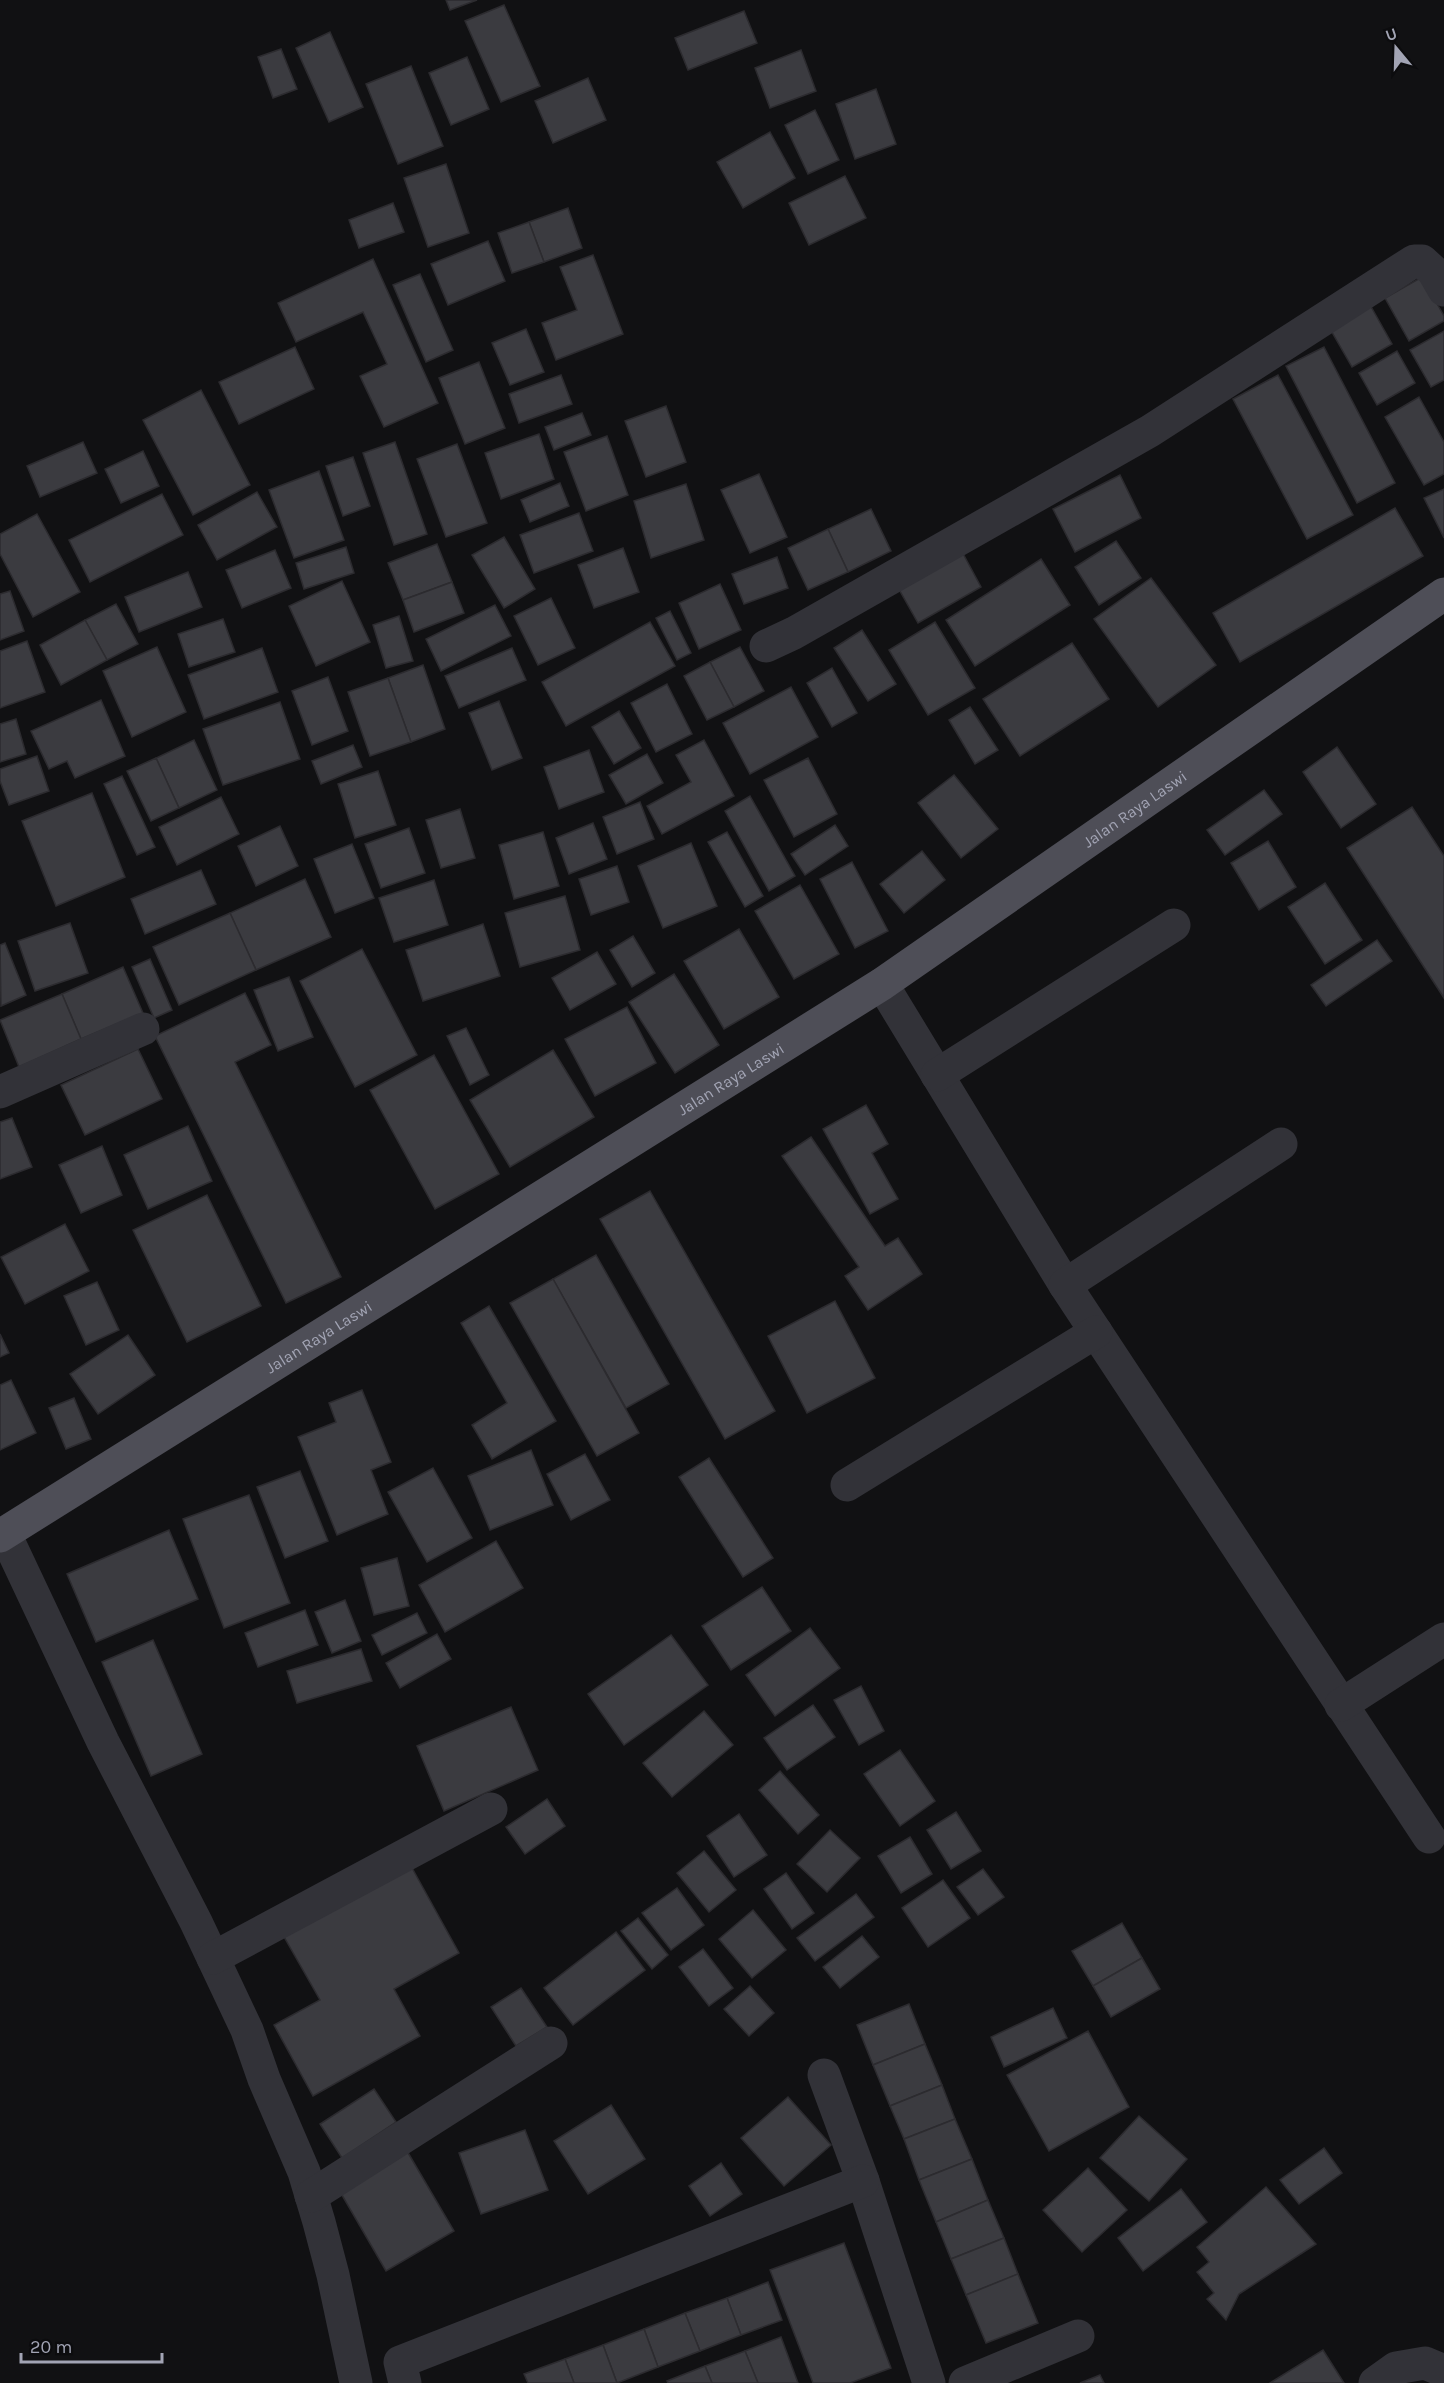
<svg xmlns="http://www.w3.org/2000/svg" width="1444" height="2383" viewBox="0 0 1444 2383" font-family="Karla,sans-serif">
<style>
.building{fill:#3b3b40;stroke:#2c2b2f;stroke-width:1.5}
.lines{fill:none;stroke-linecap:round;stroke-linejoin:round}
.street{stroke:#323238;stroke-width:33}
.primary{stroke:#4e4e57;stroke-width:33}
.labels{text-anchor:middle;stroke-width:6;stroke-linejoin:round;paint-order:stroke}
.street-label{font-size:16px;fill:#a2a4b4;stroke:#0c0c0e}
</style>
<rect width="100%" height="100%" fill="#111113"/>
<!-- building -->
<g class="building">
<polygon points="446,0 477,0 450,10"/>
<polygon points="504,5 540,86 501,102 465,21"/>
<polygon points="744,11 757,43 688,70 675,38"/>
<polygon points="330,32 363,107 329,122 296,48"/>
<polygon points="281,49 297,89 273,98 258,57"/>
<polygon points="801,50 816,91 770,108 755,68"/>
<polygon points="467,57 489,109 451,125 429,73"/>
<polygon points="411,66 443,146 398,164 366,84"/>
<polygon points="588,78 606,120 553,143 535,101"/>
<polygon points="876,89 896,144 855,159 836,104"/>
<polygon points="815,110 839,160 808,174 785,125"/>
<polygon points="770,132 795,178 743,208 717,162"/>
<polygon points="446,164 469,233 428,247 404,178"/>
<polygon points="845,176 866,218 809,245 789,203"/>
<polygon points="393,203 404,232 359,248 349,220"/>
<polygon points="568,208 582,248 544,262 529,222"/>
<polygon points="529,222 544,262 512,273 498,233"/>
<polygon points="488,241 505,281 448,305 431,264"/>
<polygon points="593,255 623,334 556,360 542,323 577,310 560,267"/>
<polygon points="373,259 438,403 384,427 360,376 387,364 363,312 296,342 278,303"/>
<polygon points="420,274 453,350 426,362 393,285"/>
<polygon points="1422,277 1444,316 1444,321 1409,341 1385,298"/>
<polygon points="1369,303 1392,344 1352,367 1329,327"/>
<polygon points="526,329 544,372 510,385 492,343"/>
<polygon points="1444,331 1444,380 1431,387 1410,350"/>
<polygon points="295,347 314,389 239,424 219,382"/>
<polygon points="1324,347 1395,483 1357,503 1286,366"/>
<polygon points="1397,351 1415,383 1377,405 1359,373"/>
<polygon points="479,362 505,428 465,444 439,378"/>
<polygon points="561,375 572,404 519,423 509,394"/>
<polygon points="1278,375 1353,515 1307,539 1233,399"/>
<polygon points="201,390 250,485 193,515 143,420"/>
<polygon points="1419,397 1444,442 1444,474 1424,485 1385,417"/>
<polygon points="666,406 686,462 646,477 625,421"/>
<polygon points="582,413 591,435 554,450 545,427"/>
<polygon points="539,434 554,479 501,499 485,453"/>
<polygon points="607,436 628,495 586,511 564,452"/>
<polygon points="83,442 97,473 40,497 27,466"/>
<polygon points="395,442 427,534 394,545 363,453"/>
<polygon points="457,444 487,523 446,537 417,459"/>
<polygon points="143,451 159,486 121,503 105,469"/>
<polygon points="353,457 370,506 343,516 326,466"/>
<polygon points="319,471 344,540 294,558 269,490"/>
<polygon points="759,474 787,537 750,553 721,490"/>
<polygon points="1120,475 1141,518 1075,552 1053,509"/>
<polygon points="560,483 569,506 530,522 521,500"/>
<polygon points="686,484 704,540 651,558 634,501"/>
<polygon points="1444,489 1444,538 1424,498"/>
<polygon points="257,492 277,527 217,560 198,525"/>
<polygon points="162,494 183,535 90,582 69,540"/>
<polygon points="1395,508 1423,556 1240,662 1213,613"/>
<polygon points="871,509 891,551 848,572 828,529"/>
<polygon points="579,513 593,551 534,573 520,535"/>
<polygon points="37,514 80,592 33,617 0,554 0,534"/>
<polygon points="828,529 848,572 808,590 788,548"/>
<polygon points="504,537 535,589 504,608 472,555"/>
<polygon points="1116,541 1141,578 1099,605 1075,567"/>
<polygon points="437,544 452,582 403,600 388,563"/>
<polygon points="346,547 354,573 304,589 296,563"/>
<polygon points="623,548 639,592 594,608 578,565"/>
<polygon points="960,548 981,587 918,623 896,584"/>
<polygon points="275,550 291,588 242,608 226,570"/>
<polygon points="777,557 788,588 744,604 732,574"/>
<polygon points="1041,559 1070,605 975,666 946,620"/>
<polygon points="188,572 202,607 139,632 125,597"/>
<polygon points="1151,578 1216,665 1158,707 1094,619"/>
<polygon points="342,581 370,642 316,666 289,606"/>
<polygon points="452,582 464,613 414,632 403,600"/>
<polygon points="720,584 741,630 699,649 679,603"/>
<polygon points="10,591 24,631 0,640 0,594"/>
<polygon points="551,598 575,648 538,665 514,616"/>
<polygon points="116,604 138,644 107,660 85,620"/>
<polygon points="495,605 511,636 441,671 426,639"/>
<polygon points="670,611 691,653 677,660 656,618"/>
<polygon points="399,616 413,661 386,668 373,625"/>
<polygon points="223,619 235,652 189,667 178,634"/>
<polygon points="85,620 107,660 61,685 40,645"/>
<polygon points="650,622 675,666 566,726 542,682"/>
<polygon points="935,622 975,688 928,715 889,650"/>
<polygon points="862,630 896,684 868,701 834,648"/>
<polygon points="27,641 45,692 0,708 0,651"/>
<polygon points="1072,643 1109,699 1020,756 983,699"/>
<polygon points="157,647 186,712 132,737 103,671"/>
<polygon points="740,647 764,691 734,707 710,662"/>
<polygon points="262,648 278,692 204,719 188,675"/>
<polygon points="512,648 526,680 459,708 445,676"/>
<polygon points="710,662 734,707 707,720 684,676"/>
<polygon points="423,665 445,729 411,742 388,678"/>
<polygon points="832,668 857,713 832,727 807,683"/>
<polygon points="328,677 348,731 312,745 292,691"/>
<polygon points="388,678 411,742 370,756 348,692"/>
<polygon points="667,684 692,734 656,752 631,703"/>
<polygon points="791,687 818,737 750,774 723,723"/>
<polygon points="101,700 125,756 75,778 67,761 49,769 31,731"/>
<polygon points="499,701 522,758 492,770 469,713"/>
<polygon points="280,702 300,759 223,785 203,729"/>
<polygon points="970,707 998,750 975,764 949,720"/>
<polygon points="619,711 641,748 614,764 592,727"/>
<polygon points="16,719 26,754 0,762 0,724"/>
<polygon points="194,740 217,790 179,808 156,758"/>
<polygon points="704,740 734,796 662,834 647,806 691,782 676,755"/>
<polygon points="353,745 362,767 321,784 312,761"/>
<polygon points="1337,747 1376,804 1341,828 1303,772"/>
<polygon points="589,750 604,792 559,809 544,767"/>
<polygon points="647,754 663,783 626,804 609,775"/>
<polygon points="37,756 49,791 9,805 0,781 0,769"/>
<polygon points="156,758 179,808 151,821 127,771"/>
<polygon points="808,758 837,814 794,837 764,780"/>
<polygon points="378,771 396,825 355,838 338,784"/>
<polygon points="954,775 998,829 961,858 918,803"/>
<polygon points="122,776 155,847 137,855 104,784"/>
<polygon points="1264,790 1282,814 1225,855 1207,830"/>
<polygon points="92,793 125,877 56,906 22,821"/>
<polygon points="750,796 795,876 769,891 725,811"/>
<polygon points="221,797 239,834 177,865 159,827"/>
<polygon points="640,802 654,839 617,854 603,817"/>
<polygon points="1412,807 1444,856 1444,998 1347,848"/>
<polygon points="460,809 475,858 441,868 426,820"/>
<polygon points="593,823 607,859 569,874 556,838"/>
<polygon points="835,825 848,846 805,875 791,854"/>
<polygon points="280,826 298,866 256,886 238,846"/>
<polygon points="409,828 425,873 381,888 365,844"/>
<polygon points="543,832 559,886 514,899 499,845"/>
<polygon points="727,832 763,896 745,907 708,842"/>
<polygon points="1268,841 1296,887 1259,910 1231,863"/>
<polygon points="691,843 717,906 663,928 638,866"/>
<polygon points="352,844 374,898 335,913 314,859"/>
<polygon points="922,851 945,880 904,913 880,884"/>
<polygon points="852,862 888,931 855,948 820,879"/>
<polygon points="617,866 629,902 591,915 579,879"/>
<polygon points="201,870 216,904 145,934 131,899"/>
<polygon points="305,879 331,937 256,970 230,913"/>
<polygon points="434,880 448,925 394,942 379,898"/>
<polygon points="1325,883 1362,940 1325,964 1288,907"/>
<polygon points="800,885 839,954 794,979 755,911"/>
<polygon points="565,896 580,950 520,967 505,913"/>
<polygon points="230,913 256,970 179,1005 153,947"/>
<polygon points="70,923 88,973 35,991 18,941"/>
<polygon points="483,924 500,976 423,1001 406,950"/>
<polygon points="739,929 779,997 724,1029 684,961"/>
<polygon points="633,936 655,973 632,987 610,950"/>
<polygon points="1377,940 1392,961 1326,1006 1311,985"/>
<polygon points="5,943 26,995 1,1006 0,945"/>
<polygon points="362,949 417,1055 355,1087 300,981"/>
<polygon points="597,952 616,984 570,1010 552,978"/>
<polygon points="150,959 172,1010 154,1018 132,967"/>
<polygon points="123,967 143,1013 81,1039 62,994"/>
<polygon points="674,974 719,1045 675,1073 629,1002"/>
<polygon points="289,977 313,1037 278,1051 254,990"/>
<polygon points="245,993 271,1045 235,1062 341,1277 286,1303 155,1036"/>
<polygon points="62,994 81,1039 19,1067 0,1020"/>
<polygon points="627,1007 656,1063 595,1096 565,1039"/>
<polygon points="466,1028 489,1075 470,1085 447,1036"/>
<polygon points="138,1049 162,1099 85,1135 61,1085"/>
<polygon points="553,1050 594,1117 510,1167 470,1100"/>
<polygon points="434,1055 499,1174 435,1209 370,1090"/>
<polygon points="866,1105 888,1144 872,1153 898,1199 870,1214 823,1129"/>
<polygon points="12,1118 32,1167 0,1179 0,1122"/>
<polygon points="188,1126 212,1181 148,1209 124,1155"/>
<polygon points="811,1137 885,1246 898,1238 922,1274 868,1310 845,1276 859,1267 782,1156"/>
<polygon points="102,1146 122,1195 81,1213 59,1165"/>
<polygon points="650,1191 775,1411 725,1439 600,1219"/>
<polygon points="207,1195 261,1306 187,1342 133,1230"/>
<polygon points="65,1224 89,1271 25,1304 1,1257"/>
<polygon points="596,1255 669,1384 626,1408 553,1279"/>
<polygon points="553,1279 639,1433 597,1456 510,1303"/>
<polygon points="97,1282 119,1330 86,1345 64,1296"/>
<polygon points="835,1301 875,1378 807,1413 768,1336"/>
<polygon points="489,1306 556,1421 492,1459 472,1425 507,1403 461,1323"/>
<polygon points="0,1334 9,1353 0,1357"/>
<polygon points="128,1335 155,1375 98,1414 70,1374"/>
<polygon points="11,1380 36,1433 0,1450 0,1385"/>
<polygon points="362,1390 391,1462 371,1470 388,1514 337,1535 298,1437 336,1422 329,1403"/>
<polygon points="74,1398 91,1439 66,1449 49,1408"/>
<polygon points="531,1450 553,1505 490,1530 468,1476"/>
<polygon points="585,1454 610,1500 571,1520 547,1474"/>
<polygon points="709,1458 773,1558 743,1577 679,1477"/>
<polygon points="433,1468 472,1538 427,1562 388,1492"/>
<polygon points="300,1471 328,1541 285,1558 257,1487"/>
<polygon points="249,1495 290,1603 224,1628 183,1519"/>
<polygon points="169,1530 198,1599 96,1642 67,1574"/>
<polygon points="496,1541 523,1588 445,1632 419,1585"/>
<polygon points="397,1558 409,1606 374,1615 361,1568"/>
<polygon points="762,1587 791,1631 731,1670 702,1626"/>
<polygon points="345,1600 361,1641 332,1653 315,1612"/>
<polygon points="305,1610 318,1645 258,1667 245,1633"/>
<polygon points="417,1613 427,1633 382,1655 372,1635"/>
<polygon points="810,1628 840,1668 775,1716 746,1675"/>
<polygon points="437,1634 451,1659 400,1688 386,1663"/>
<polygon points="671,1635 708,1685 624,1745 588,1694"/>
<polygon points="153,1640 202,1754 151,1776 102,1662"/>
<polygon points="361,1649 372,1681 297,1703 287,1671"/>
<polygon points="861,1686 884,1731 859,1745 834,1700"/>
<polygon points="813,1705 835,1737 787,1770 764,1738"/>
<polygon points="511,1707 538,1770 444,1811 417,1746"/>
<polygon points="704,1711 733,1745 672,1797 643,1763"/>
<polygon points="900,1750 935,1801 900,1826 864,1774"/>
<polygon points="780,1771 819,1815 798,1834 759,1790"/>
<polygon points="547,1799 565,1826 525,1854 506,1827"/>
<polygon points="956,1812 981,1851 951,1869 927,1830"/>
<polygon points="739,1814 767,1855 734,1877 707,1836"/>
<polygon points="830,1830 860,1858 827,1892 797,1864"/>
<polygon points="910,1837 932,1874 901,1893 878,1856"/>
<polygon points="704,1851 736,1890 709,1912 677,1873"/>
<polygon points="406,1857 459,1953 394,1989 420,2036 313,2096 274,2025 320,2000 279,1928"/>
<polygon points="983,1869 1004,1897 978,1915 957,1887"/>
<polygon points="786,1873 814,1913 792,1929 764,1889"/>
<polygon points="943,1880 970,1918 928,1947 902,1908"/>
<polygon points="677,1888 704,1925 671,1950 642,1913"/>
<polygon points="856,1894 874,1917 815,1961 797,1938"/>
<polygon points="753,1910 786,1950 752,1978 719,1939"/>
<polygon points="638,1918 668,1955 652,1969 621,1931"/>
<polygon points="1122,1923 1142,1958 1093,1986 1072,1951"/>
<polygon points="616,1932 645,1970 573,2025 544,1988"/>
<polygon points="862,1936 879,1957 840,1988 823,1967"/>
<polygon points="703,1949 733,1988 709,2006 679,1967"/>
<polygon points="1142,1958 1160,1989 1111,2017 1093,1986"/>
<polygon points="750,1986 774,2013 749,2036 724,2009"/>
<polygon points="521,1988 547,2027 516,2046 491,2007"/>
<polygon points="909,2004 925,2044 873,2065 857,2025"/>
<polygon points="1053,2008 1067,2038 1004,2067 991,2037"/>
<polygon points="1088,2031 1129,2107 1049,2151 1007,2075"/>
<polygon points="925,2044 942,2085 890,2106 873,2065"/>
<polygon points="942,2085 955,2119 904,2139 890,2106"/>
<polygon points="374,2089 396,2122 342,2158 320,2124"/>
<polygon points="788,2097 831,2145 784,2186 741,2138"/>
<polygon points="611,2105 645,2159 588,2194 554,2141"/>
<polygon points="1139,2116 1187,2159 1149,2201 1100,2158"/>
<polygon points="955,2119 972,2159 919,2180 904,2139"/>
<polygon points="525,2130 548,2190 481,2214 459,2153"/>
<polygon points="1324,2148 1342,2173 1299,2204 1280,2180"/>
<polygon points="407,2151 454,2231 386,2271 339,2190"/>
<polygon points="972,2159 988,2200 936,2222 919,2180"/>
<polygon points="721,2163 742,2194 710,2216 689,2186"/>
<polygon points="1088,2168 1127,2210 1082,2252 1043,2210"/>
<polygon points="1266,2187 1316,2244 1239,2294 1226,2320 1207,2299 1214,2293 1197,2272 1209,2262 1197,2247"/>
<polygon points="1181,2189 1207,2222 1143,2271 1118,2238"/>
<polygon points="988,2200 1004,2238 951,2259 936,2222"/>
<polygon points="1004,2238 1018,2274 966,2295 951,2259"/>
<polygon points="844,2243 891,2368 850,2383 813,2383 770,2270"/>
<polygon points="1018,2274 1038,2323 986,2343 966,2295"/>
<polygon points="768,2282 782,2320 741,2335 727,2298"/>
<polygon points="727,2298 741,2335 700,2351 685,2313"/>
<polygon points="685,2313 700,2351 658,2367 644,2329"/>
<polygon points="644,2329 658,2367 617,2383 603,2345"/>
<polygon points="781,2337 798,2383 758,2383 745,2351"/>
<polygon points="603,2345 617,2383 574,2383 565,2359"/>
<polygon points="1323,2350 1344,2383 1270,2383"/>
<polygon points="745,2351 758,2383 712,2383 705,2366"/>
<polygon points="565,2359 574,2383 528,2383 524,2374"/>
<polygon points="705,2366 712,2383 668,2383 667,2381"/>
<polygon points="1100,2375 1104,2383 1080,2383"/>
</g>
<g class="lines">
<!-- street -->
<g class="street">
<polyline points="766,646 794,633 1150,431 1414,261 1422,261 1433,271 1444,290"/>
<polyline points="882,984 1065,1285"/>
<polyline points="937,1075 1174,925"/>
<polyline points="0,1092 143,1029"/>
<polyline points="1281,1144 1065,1285 1429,1837"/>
<polyline points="847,1485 1096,1332"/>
<polyline points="5,1534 103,1742 196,1922 247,2030 264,2079 304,2172 319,2222 333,2275 356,2383"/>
<polyline points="1341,1705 1444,1639"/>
<polyline points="213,1958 491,1809"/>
<polyline points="824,2075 863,2181 929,2383"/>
<polyline points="311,2196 551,2043"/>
<polyline points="405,2383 400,2362 863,2181"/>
<polyline points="965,2383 1078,2336"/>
<polyline points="1375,2383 1396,2368 1425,2363 1444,2371"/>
</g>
<!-- primary -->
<path class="primary" id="s1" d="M0,1536l882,-552 562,-390"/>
</g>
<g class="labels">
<!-- street labels -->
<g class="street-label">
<text dy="6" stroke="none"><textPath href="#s1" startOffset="1348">Jalan Raya Laswi</textPath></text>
<text dy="6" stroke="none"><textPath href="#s1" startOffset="862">Jalan Raya Laswi</textPath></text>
<text dy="6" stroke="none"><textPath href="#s1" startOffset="376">Jalan Raya Laswi</textPath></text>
</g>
</g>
<!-- north arrow -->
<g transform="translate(1396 48) rotate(341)" stroke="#0c0c0e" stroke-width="4.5" paint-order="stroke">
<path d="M0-4.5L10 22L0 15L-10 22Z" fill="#a2a4b4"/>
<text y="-9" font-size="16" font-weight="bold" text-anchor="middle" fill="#a2a4b4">U</text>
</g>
<!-- scale -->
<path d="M21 2353v9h141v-9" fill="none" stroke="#a2a4b4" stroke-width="3"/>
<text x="30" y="2353" font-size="18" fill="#a2a4b4" stroke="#0c0c0e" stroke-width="4.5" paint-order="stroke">20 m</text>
</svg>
